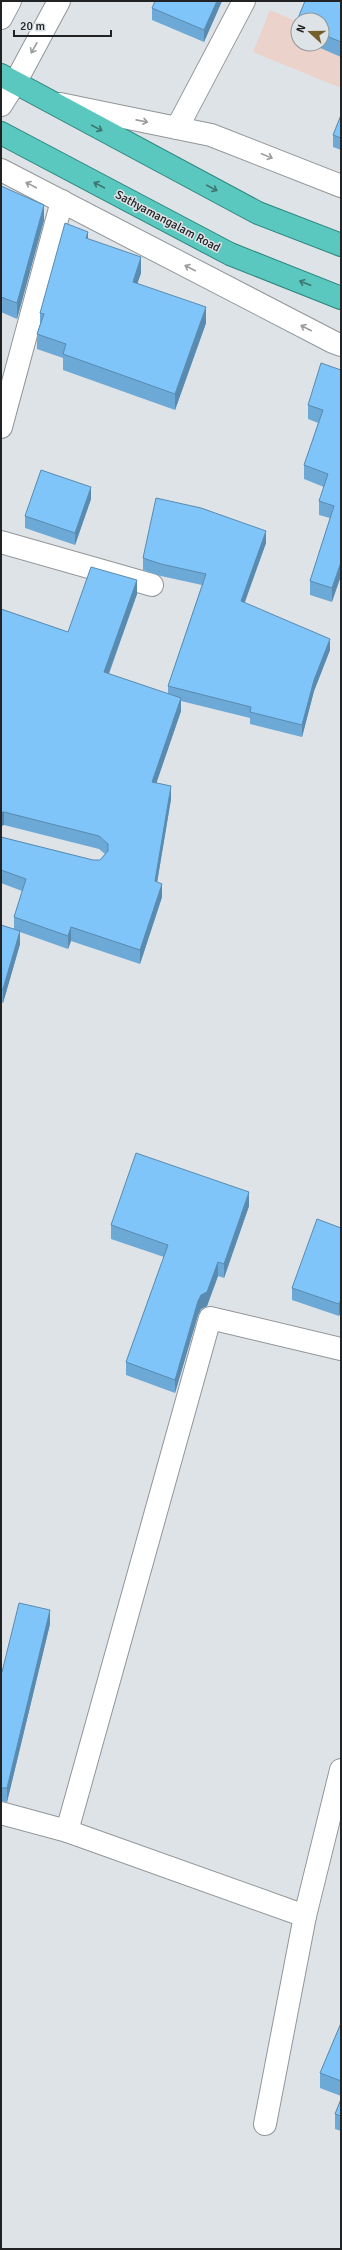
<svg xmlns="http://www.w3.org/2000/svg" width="342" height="2250" viewBox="0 0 342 2250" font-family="Signika,sans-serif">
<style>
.commercial{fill:#ebd2ca}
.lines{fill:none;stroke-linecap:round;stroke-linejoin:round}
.minor-casing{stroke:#929699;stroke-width:24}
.secondary-casing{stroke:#929699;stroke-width:24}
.trunk-casing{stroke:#2b857d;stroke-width:24}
.minor{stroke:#fff;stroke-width:22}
.secondary{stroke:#fff;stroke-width:22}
.trunk{stroke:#5ac8be;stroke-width:22}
.wall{fill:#6da9d7}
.shaded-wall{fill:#598aaf}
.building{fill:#7fc5fa;stroke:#598aaf}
.oneway{stroke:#9b9c9c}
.oneway2{stroke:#3d7570}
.labels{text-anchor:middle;stroke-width:3;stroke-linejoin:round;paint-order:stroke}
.street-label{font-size:12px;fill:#202223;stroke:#dee3e7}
</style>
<rect width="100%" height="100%" fill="#dee3e7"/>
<!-- commercial -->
<polygon class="commercial" points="270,10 298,22 298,44 322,44 341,39 341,88 253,52"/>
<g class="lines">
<!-- minor casing -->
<g class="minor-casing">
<g id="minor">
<polyline points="60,104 211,135 341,186"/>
<polyline points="177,128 244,1"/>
<polyline points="1,170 333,342 341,345"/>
<polyline points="1,427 62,201"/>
<polyline points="1,542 152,585"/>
<polyline points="1,1813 67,1831"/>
<polyline points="305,1916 67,1831 210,1318 341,1349"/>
<polyline points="265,2124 305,1916 341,1770"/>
</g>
</g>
<!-- secondary casing -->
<g class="secondary-casing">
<g id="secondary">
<polyline points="1,18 10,1"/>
<polyline points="1,105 15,83 59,1"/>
</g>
</g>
<!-- trunk casing -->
<g class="trunk-casing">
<g id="trunk">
<polyline points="1,75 258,213 341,245"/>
<polyline points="1,133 230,254 341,298"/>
</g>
</g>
<!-- minor -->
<use href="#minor" class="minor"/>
<!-- secondary -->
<use href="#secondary" class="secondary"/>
<!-- trunk -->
<use href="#trunk" class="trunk"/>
</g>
<!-- wall -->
<g class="wall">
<polygon points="222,1 204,42 152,20 152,8"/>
<polygon points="305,1 341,1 341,57 311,44 322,44 322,20 298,20 298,39 296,38 296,23"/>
<polygon points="341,115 341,150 333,147 333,135"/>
<polygon points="1,186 44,220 17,319 1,312"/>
<polygon points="88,239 141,273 137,283 206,323 175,410 63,370 63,358 37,349 37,334 40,324 40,313"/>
<polygon points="341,370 332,602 310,595 310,581 330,518 319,515 319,501 324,487 304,479 304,465 318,423 308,419 308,405"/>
<polygon points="91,499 75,545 25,528 25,516"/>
<polygon points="266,543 244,603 330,650 314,691 302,737 250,724 250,718 181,701 181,711 156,783 171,799 157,882 162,897 140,964 71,941 68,949 20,932 20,944 3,1003 1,1002 1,925 14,929 14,917 22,891 1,883 1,837 93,860 100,860 105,854 99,849 4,825 1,826 1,609 68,632 137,594 109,674 168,694 168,686 202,585 161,576 143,570 143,558"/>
<polygon points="249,1206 224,1278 218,1276 207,1306 201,1309 198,1315 175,1393 126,1375 126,1362 164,1257 111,1239 111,1225"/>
<polygon points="341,1228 341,1311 339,1316 292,1300 292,1288"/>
<polygon points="50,1624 7,1802 1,1801 1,1671 2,1672"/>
<polygon points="341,2023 341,2096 320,2088 320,2073"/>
<polygon points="341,2099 341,2131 335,2129 335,2114"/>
</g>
<!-- shaded-wall -->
<g class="shaded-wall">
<polygon points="217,1 222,1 204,42 204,30"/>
<polygon points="44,205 44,220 17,319 17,303"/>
<polygon points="88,232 88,247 86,238"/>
<polygon points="141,257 141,273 133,297 133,282"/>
<polygon points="206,307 206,323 175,410 175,394"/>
<polygon points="91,487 91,499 75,545 75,533"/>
<polygon points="266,531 266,543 241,613 241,601"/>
<polygon points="341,562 341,576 332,602 332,588"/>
<polygon points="137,580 137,594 104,686 104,672"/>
<polygon points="330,639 330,650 314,691 302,737 302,725 314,680"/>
<polygon points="181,698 181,711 152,796 152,782"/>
<polygon points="171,786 171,799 155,895 155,881"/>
<polygon points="1,812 4,812 4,825 1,826"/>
<polygon points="162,884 162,897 140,964 140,950"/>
<polygon points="71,927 71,941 68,949 68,936"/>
<polygon points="20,931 20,944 3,1003 3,989"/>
<polygon points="249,1192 249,1206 224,1278 224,1264"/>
<polygon points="218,1262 218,1276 207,1306 201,1309 198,1315 175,1393 175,1380 198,1301"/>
<polygon points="341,1299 341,1311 339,1316 339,1304"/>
<polygon points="50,1610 50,1624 7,1802 7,1788"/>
</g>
<!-- building -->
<g class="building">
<polygon points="155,1 217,1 204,30 152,8"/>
<polygon points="305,1 341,1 341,42 322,34 322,20 298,20 298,24 296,23"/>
<polygon points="341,115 341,138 333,135"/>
<polygon points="1,186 44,205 17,303 1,297"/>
<polygon points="65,223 88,232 86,238 141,257 133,282 206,307 175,394 63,354 66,344 37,334 44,314 40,313"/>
<polygon points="321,363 341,370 341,562 332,588 310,581 334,506 319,501 328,474 304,465 323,410 308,405"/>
<polygon points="41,470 91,487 75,533 25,516"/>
<polygon points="156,498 201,508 266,531 241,601 330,639 314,680 302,725 250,712 251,707 168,686 206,574 161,564 143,558"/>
<polygon points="91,567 137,580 104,672 181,698 152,782 171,786 155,881 162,884 140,950 71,927 68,936 14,917 26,879 1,870 1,837 93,860 100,860 108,851 108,844 99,836 4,812 1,812 1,609 68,632"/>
<polygon points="1,925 20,931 3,989 1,989"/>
<polygon points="136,1153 249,1192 224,1264 218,1262 207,1292 201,1295 198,1301 175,1380 126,1362 168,1245 111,1225"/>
<polygon points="317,1219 341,1228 341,1299 339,1304 292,1288"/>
<polygon points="19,1603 50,1610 7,1788 1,1788 1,1671 2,1672"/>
<polygon points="341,2023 341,2081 320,2073"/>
<polygon points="341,2099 341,2116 335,2114"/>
</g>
<!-- one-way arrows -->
<defs><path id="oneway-shaft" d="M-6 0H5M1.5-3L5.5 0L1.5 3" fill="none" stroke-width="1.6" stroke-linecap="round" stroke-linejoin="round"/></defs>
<g class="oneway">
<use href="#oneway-shaft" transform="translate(34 48) rotate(119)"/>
<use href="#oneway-shaft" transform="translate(142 121) rotate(11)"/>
<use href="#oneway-shaft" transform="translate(267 156) rotate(22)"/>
<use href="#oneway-shaft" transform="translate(31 185) rotate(-152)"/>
<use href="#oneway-shaft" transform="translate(190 268) rotate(-153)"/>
<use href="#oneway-shaft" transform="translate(306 328) rotate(-153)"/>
</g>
<g class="oneway2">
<use href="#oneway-shaft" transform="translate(97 128) rotate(28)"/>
<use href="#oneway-shaft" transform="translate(99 185) rotate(-152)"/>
<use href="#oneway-shaft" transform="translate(212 188) rotate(28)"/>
<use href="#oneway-shaft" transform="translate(305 283) rotate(-159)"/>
</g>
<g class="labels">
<!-- street labels -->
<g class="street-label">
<text transform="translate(168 221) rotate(28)" y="4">Sathyamangalam Road</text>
</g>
</g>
<!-- border -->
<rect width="342" height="2250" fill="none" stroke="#202223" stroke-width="4"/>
<!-- north arrow -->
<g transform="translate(310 32) rotate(291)"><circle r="19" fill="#dee3e7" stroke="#929699"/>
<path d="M0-3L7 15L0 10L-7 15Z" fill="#765d2e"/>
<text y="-6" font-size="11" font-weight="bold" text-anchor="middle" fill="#202223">N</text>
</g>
<!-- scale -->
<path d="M14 30v6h97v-6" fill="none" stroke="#202223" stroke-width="2"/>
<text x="20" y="30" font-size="12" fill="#202223" stroke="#dee3e7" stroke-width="3" paint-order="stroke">20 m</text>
</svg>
